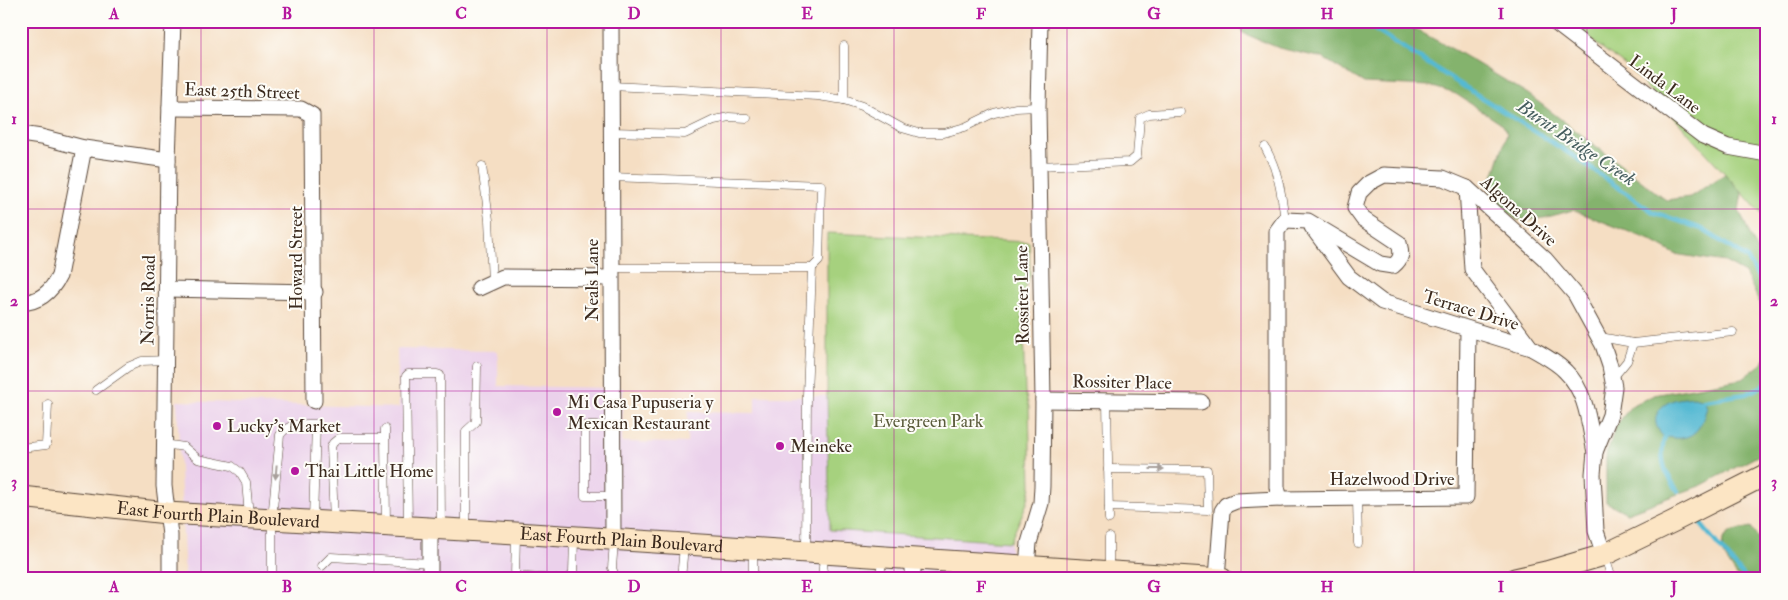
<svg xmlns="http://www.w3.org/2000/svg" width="1788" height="600" viewBox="0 0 1788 600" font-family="'IM FELL Double Pica',serif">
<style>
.built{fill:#ebd1eb}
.green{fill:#a6d17e;stroke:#707e4e}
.forest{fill:#84b36d;stroke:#606e46}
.water{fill:#54b9d3;stroke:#487278}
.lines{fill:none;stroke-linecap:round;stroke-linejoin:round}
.stream{stroke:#54b9d3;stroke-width:4.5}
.service-casing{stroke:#574537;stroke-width:9}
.minor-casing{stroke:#574537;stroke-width:17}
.secondary-casing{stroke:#574537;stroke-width:23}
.service{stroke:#fff;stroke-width:8}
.minor{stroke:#fff;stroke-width:15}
.secondary{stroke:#fce5c4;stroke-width:21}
.oneway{fill:#a79f9a}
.grid{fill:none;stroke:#b5179e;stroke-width:1;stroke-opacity:0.55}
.poi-dot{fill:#b5179e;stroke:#fdfcf7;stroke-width:2}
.labels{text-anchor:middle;stroke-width:4;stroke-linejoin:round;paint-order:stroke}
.street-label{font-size:18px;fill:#3b2a1e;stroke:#fdfcf7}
.poi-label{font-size:18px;fill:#3b2a1e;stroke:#fdfcf7;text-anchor:start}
.park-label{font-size:18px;fill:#5b5c3b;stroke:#fdfcf7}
.water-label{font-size:19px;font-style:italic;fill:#445c5d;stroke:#fdfcf7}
.neatline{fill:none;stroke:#b5179e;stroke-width:2}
.grid-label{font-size:16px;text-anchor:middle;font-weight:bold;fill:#b5179e}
</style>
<rect width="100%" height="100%" fill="#fdfcf7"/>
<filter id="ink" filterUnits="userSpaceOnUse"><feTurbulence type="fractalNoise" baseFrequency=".02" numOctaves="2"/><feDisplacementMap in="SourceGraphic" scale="10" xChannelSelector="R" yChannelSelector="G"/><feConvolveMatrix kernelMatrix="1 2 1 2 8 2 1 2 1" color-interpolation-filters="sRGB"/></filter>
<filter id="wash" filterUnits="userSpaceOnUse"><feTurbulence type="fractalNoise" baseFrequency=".0096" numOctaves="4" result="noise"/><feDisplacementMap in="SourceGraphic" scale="20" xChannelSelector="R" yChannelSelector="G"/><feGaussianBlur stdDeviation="1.12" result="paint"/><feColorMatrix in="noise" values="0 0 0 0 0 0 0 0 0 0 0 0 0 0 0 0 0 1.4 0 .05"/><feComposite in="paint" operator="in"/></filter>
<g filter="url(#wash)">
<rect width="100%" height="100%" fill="#f5dec3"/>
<!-- built -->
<polygon class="built" points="397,349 498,351 498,386 623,388 622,442 687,443 688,412 755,413 755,396 827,396 830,530 1010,542 1011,579 185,578 177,401 399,408"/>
<!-- green -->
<g class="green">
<polygon points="1566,21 1767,21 1767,220 1631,70"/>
<polygon points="827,233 1029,242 1030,275 1022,296 1025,392 1029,407 1031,487 1027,503 1010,542 830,530 827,396"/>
</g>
<!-- forest -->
<g class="forest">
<polygon points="1237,21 1400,21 1456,51 1528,94 1666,200 1690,197 1725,174 1742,193 1739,210 1756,248 1767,264 1767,331 1760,303 1745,273 1725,262 1675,254 1650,240 1573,210 1544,218 1517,220 1501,207 1489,189 1507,134 1503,125 1456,94 1430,86 1364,83 1323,58 1279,48 1243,33"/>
<polygon points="1767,348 1767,451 1702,485 1627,513 1606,502 1606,455 1616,426 1631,406 1654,395 1742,379 1764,362"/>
<polygon points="1751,527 1767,552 1767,579 1739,579 1722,553 1723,539 1731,532"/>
</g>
<!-- water -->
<path class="water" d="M1694,397l10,3 3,7c-5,18 -11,33 -33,31 -3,-1 -8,0 -11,-2 -3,-2 -3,-4 -5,-7 -7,-13 3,-25 16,-29 6,-2 13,-2 20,-3z"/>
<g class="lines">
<!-- stream -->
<g class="stream">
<polyline points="1361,21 1575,157 1653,212 1702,229 1747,258 1767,293"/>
<polyline points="1701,403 1704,400 1746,394 1767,384"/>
<path d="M1668,433c-4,4 -4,6 -5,11 -3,21 4,31 15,47"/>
<polyline points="1694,516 1746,579"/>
</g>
</g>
</g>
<g filter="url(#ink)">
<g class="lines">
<!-- service casing -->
<g class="service-casing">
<g id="service">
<polyline points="844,46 844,100"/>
<polyline points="611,86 818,96 844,100 862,106 902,128 919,133 944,133 965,127 994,113 1016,108 1038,107"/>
<polyline points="611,132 685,134 714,120 729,117 747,118"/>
<path d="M1265,147c14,26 16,44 20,73"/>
<polyline points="482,166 489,220 492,281"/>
<polyline points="1039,166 1130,162 1137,156 1140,118 1149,114 1180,112"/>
<polyline points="611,177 821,185 819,261 812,268 611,268"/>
<polyline points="1600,337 1633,343 1627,361 1612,379"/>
<polyline points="1633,343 1733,332"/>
<polyline points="21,363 23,304"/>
<polyline points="96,390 128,367 142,361 166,360"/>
<polyline points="1107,401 1109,519"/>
<polyline points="612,425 585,426 585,496 613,496"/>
<polyline points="385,438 386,524"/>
<polyline points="164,444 184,447 198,459 232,466 240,472 246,482 249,516"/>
<polyline points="21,448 46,445 48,404"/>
<polyline points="1108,469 1207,470 1208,510 1109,507"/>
<polyline points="1357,498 1358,543"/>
<polyline points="334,522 331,447 333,443 339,438 385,438 385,429"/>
<polyline points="408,525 406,376 408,374 437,374 440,375 440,378 441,528"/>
<polyline points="466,528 466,431 476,422 477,366"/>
<polyline points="614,541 612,568 616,579"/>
<polyline points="806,551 807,395 812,268"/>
<polyline points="1605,557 1612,579"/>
<polyline points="322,566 331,557 430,563"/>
<polyline points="1109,570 1109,537"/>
<polyline points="430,576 466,579"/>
<polyline points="515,576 516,535"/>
<path d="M272,579v-60l8,-84c10,-13 21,-11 36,-11l-3,96"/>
<polyline points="508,579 515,576 555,579"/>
<polyline points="568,579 573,574 574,538"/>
<polyline points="681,579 684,546"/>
<polyline points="753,579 753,550"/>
<polyline points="822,579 824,555"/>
<polyline points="880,579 882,558"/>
</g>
</g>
<!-- minor casing -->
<g class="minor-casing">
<g id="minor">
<polyline points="611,21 613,539"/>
<polyline points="1553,21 1703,136 1728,147 1767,154"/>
<polyline points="170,108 301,109 312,115 314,401"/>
<polyline points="21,134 41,137 84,148 168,160"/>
<polyline points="1467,188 1472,269 1531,348"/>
<path d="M1312,227l37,50 33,25 149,46c12,7 26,14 35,24 21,20 23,53 29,80"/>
<polyline points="479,288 503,277 611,278"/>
<polyline points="167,289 315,292"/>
<path d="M21,303c19,-1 30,-11 38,-27l25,-128"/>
<polyline points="1043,400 1201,402"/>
<path d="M1280,499l-3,-12v-256l8,-11 23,1 72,43 13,2c9,-7 9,-12 6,-23l-36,-24 -8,-11 4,-15 10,-10 15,-8 59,3 24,10 78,71 30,35 28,51 7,21 4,21 -4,28 -15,37 -2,22 3,57 8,24"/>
<polyline points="913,559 913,579"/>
<polyline points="1217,578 1222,511 1226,505 1236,501 1280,499 1466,497 1468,329"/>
<polyline points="170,579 170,535 164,486 168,160 173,21"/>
<polyline points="430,579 430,528"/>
<polyline points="1026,579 1029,543 1041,503 1042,486 1043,400 1038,107 1040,21"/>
</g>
</g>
<!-- secondary casing -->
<g class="secondary-casing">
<g id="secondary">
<path id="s1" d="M21,497l146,16 349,20 706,46"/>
<polyline points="1515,579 1546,572 1604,555 1674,521 1767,474"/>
</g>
</g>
<!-- service -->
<use href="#service" class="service"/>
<!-- minor -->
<use href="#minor" class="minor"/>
<!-- secondary -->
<use href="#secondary" class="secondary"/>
</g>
<!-- one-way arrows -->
<defs><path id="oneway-solid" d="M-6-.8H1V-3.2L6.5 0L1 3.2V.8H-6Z" transform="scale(1.25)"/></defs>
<g class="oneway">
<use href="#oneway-solid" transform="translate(1157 469)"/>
<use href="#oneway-solid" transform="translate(276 472) rotate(95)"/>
</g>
</g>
<!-- grid -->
<path class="grid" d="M201,21v558M374,21v558M547,21v558M721,21v558M894,21v558M1067,21v558M1241,21v558M1414,21v558M1587,21v558M21,209h1746M21,391h1746"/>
<!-- markers -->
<g class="poi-dot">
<circle cx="557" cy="412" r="5"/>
<circle cx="217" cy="426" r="5"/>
<circle cx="780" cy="446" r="5"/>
<circle cx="295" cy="471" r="5"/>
</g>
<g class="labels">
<!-- street labels -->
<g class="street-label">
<text transform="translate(1665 84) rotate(37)" y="6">Linda Lane</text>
<text transform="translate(242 91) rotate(2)" y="6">East 25th Street</text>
<text transform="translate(1519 211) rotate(42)" y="6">Algona Drive</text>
<text transform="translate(296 258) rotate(-90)" y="6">Howard Street</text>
<text transform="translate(592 280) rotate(-90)" y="6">Neals Lane</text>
<text transform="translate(1022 295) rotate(-91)" y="6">Rossiter Lane</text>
<text transform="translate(148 300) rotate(-89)" y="6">Norris Road</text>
<text transform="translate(1471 310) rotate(17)" y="6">Terrace Drive</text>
<text transform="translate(1122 382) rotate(1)" y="6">Rossiter Place</text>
<text x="1392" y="485">Hazelwood Drive</text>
<text dy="6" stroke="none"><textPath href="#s1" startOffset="198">East Fourth Plain Boulevard</textPath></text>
<text dy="6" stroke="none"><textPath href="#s1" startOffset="602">East Fourth Plain Boulevard</textPath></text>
</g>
<!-- poi labels -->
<g class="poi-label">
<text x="567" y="408">Mi Casa Pupuseria y<tspan x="567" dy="21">Mexican Restaurant</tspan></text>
<text x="227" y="432">Lucky's Market</text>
<text x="790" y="452">Meineke</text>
<text x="305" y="477">Thai Little Home</text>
</g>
<!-- park labels -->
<g class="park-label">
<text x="928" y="427">Evergreen Park</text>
</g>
<!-- water labels -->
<g class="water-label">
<text transform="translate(1577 142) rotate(34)" y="7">Burnt Bridge Creek</text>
</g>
</g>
<!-- margin -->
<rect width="1788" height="600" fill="none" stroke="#fdfcf7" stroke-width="55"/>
<rect x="28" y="28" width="1732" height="544" class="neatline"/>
<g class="grid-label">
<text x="114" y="19">A</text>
<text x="287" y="19">B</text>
<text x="461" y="19">C</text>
<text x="634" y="19">D</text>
<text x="807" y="19">E</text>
<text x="981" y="19">F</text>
<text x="1154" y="19">G</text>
<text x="1327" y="19">H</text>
<text x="1501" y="19">I</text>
<text x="1674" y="19">J</text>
<text x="14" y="124">1</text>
<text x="1774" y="124">1</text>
<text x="14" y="306">2</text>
<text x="1774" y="306">2</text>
<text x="14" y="487">3</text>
<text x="1774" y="487">3</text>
<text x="114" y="592">A</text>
<text x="287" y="592">B</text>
<text x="461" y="592">C</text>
<text x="634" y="592">D</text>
<text x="807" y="592">E</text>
<text x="981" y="592">F</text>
<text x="1154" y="592">G</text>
<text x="1327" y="592">H</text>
<text x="1501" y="592">I</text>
<text x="1674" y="592">J</text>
</g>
</svg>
